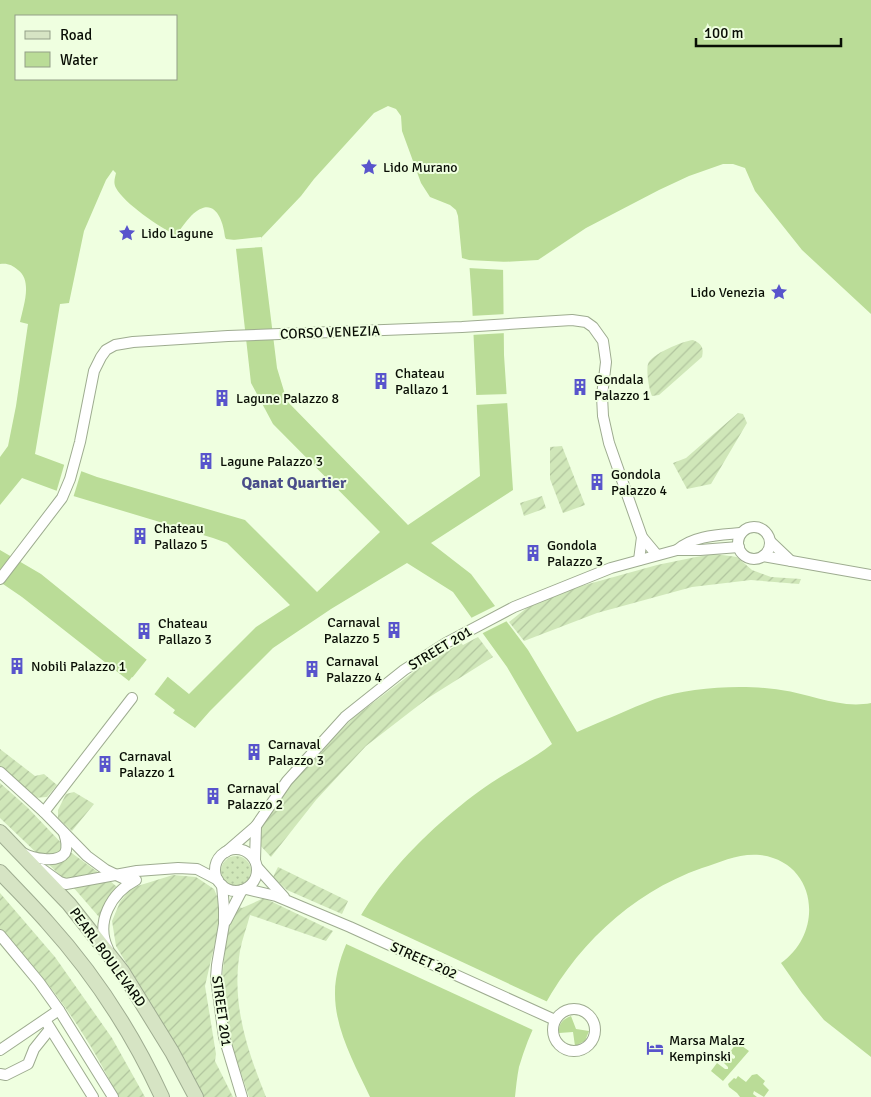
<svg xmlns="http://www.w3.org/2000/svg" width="871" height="1097" viewBox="0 0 871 1097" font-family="Signika,sans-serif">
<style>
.grass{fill:url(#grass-dots)}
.garden{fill:url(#garden-furrows)}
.water{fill:#badc97;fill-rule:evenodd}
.pier{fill:#efffe0}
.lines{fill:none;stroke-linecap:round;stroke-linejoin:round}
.minor-casing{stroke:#9eac90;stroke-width:12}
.secondary-casing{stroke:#9eac90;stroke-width:16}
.minor{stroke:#fff;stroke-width:10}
.secondary{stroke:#d6e4c4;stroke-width:14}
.labels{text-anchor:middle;stroke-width:4;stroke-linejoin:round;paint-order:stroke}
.poi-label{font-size:14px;fill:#090e05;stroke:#efffe0;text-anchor:start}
.street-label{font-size:14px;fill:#090e05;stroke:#efffe0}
.quarter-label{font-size:16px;font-weight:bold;fill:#4a4d8a;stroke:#efffe0}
</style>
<defs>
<pattern id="grass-dots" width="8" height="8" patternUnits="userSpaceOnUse" patternTransform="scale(1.25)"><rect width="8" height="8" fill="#d0e7b9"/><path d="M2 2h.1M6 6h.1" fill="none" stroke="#b1c59e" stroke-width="1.8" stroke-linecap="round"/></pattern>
<pattern id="garden-furrows" width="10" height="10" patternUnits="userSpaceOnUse" patternTransform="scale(1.25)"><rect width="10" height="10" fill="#d0e7b9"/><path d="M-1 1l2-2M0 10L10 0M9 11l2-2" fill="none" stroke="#b1c59e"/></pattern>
</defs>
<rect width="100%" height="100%" fill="#efffe0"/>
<!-- grass -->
<circle class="grass" cx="236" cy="871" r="15"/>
<!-- garden -->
<g class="garden">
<path d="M693,340c9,4 11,8 9,17l-43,38 -7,1c-3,-6 -6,-25 -4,-32 3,-10 35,-23 45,-24z"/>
<polygon points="738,413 743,414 747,423 711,484 687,489 673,463 686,458"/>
<polygon points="562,446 585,505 563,513 550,479 550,447"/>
<polygon points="542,496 546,508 524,516 520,503"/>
<polygon points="715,554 737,557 752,570 771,577 801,579 799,584 751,580 692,587 597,613 524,641 509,622 528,607 574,588 657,565 696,557"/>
<polygon points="478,637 493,657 428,698 366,746 316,800 271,857 258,843 259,825 300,771 353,718 420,667 461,643 463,645"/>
<polygon points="0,749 35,776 44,774 57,785 47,797 33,798 0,770"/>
<polygon points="0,783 27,807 69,851 99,873 80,878 64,879 0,818"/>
<polygon points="74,792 94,804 72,831 58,818 58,810 66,794"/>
<polygon points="278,867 348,901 342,914 287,890 273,877"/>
<polygon points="173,875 196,877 214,889 219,901 221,917 205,986 216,1054 215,1061 233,1097 204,1097 188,1066 116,946 112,921 120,902 131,888"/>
<polygon points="109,880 117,887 99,917 73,887"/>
<path d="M0,893l55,64 57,81 33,59h-27c-21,-44 -48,-86 -79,-124 -12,-15 -26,-29 -39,-43z"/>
<path d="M264,898l69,33 -7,10 -76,-26c-3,12 -8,24 -10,36 -9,52 7,99 26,146h-17l-20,-60 -7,-56 4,-43 5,-19 8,-12 3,1z"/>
</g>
<!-- water -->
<g class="water">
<path d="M0,0h871v314l-69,-64 -47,-59 -10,-23 -12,-4h-10l-34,12 -30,14 -73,38 -48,32 -35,2 1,93 9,135 -82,53 40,31 57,76 49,82c26,-11 52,-23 78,-33 34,-12 90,-15 126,-9 30,4 59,19 90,13v354l-47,-37 -22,-27 -21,-30c44,-31 36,-101 -21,-108 -21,-2 -39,7 -58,13 -89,31 -157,110 -183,199 -2,10 -3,20 -4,30h-145c-15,-32 -35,-67 -35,-103 1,-79 95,-170 156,-211 20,-13 42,-24 61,-39l-45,-77 -54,-75 -46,-29 -76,46 -58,39 -63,63 -15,17 -22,-15 2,-3 -43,-33 -3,4 -107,-84 -22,-15v-32l41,24 148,120 67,-67 34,-22 -63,-62 -14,-5 -153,-46 -38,-14 -22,27v-48l8,-11 8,-40 12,-82 -8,-2c3,-15 13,-41 -2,-52 -6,-5 -10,-7 -18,-6zM16,16h160v63h-160zM388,106l8,3 5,7 1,15 19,52 9,14 20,8 6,5 2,6 4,42 7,2 3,42 8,174 -72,49 -121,-124 -10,-33 -16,-130 40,-42 13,-17 60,-66zM113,170l3,3c-1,5 -3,10 0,15 8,15 44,40 60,47 5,-6 9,-13 15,-19 22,-22 32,2 34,21l1,2 9,1 16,143 22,41 107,108 -63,60 -72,-72 -148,-43 -62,-23 25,-150 9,-1 15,-72 22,-51z"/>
<path d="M571,1016l5,13 13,2 -4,10 -10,5 -2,-14 -14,1c-1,-9 4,-14 12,-17z"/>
<polygon points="736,1044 740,1047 742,1046 749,1051 723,1081 711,1071 717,1063 725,1069 728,1069 728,1067 724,1063 730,1056 733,1059 735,1058 735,1056 730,1052"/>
<polygon points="757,1074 765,1081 763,1084 769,1090 764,1097 754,1091 753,1094 757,1097 740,1097 737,1093 729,1087 728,1084 734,1078 736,1079 738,1076 746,1082 752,1075"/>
</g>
<!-- pier -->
<g class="pier">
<polygon points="261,237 263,247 234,249 233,240"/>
<polygon points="468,260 508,262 508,264 505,264 505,270 468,268"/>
<polygon points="506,314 506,333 471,335 470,316"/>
<polygon points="509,394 509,403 475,405 475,395"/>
<polygon points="65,462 82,469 73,498 56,493"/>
<polygon points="497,605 509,620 481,634 469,619"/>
<polygon points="148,658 169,675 153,696 132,680 130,683 128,683"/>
<polygon points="359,914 548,1002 535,1031 344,943"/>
</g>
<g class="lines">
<!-- minor casing -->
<g class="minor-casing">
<g id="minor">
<circle cx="754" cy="543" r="16"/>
<polyline points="771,542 791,561"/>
<path d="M677,550c17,-15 43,-15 64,-17"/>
<polyline points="763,556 871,575"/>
<polyline points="639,560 642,537"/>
<polyline points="0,579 62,498 70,479 80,442 94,371 101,357 106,350 115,345 133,342 228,336 462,327 572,320 586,322 593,327 603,341 606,362 602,396 603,416 609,443 642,537 657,555"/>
<polyline points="0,772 44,812 87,856 106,870 131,882"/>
<polyline points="44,812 132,698"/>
<circle cx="236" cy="870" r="21"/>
<polyline points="226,852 256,826 287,781 345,717 404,670 446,643 514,607 611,568 677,550 700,550 739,547"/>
<path d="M23,853c9,5 34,11 42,0 3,-6 1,-14 -1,-20"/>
<polyline points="255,860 256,826"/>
<polyline points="257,867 284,897"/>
<polyline points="42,869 60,882 66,884 137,871 178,868 197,869 218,880"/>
<polyline points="222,885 224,908 224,924 217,965 216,978 224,1037 242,1097"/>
<polyline points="246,889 276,896 350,927 555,1020"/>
<polyline points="226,921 242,890"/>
<polyline points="0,935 39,982 59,1010 113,1097"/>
<path d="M108,949c-13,-27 3,-56 28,-69"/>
<circle cx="574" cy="1030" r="21"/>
<polyline points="45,1020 93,1097"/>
<polyline points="0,1050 59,1010"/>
<polyline points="0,1074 6,1075 28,1064 34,1049 50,1029"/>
</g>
</g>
<!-- secondary casing -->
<g class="secondary-casing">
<g id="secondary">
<polyline points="0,832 69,904 122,971 172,1052 196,1097"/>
<path d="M0,872c16,17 32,33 47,50 47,52 86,112 115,175"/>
</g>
</g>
<!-- minor -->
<use href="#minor" class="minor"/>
<!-- secondary -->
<use href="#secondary" class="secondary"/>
</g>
<!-- icons -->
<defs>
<g id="sight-bare" transform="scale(1.35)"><path d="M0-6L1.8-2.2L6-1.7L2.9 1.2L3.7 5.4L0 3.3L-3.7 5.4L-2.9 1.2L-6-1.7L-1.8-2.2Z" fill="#5854cc" stroke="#efffe0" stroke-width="2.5" paint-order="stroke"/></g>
<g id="building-bare" transform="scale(1.35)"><path d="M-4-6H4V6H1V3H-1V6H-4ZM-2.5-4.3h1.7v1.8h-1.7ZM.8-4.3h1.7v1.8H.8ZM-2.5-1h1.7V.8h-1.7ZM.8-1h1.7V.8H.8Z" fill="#5854cc" stroke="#efffe0" stroke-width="2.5" paint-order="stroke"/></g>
<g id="hotel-bare" transform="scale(1.35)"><path d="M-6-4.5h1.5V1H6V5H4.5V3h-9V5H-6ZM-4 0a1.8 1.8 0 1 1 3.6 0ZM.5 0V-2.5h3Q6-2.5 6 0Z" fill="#5854cc" stroke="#efffe0" stroke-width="2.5" paint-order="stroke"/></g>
</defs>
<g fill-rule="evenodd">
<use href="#sight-bare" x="369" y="167"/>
<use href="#sight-bare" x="127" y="233"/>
<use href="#sight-bare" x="779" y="292"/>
<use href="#building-bare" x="381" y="381"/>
<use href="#building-bare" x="580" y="387"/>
<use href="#building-bare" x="222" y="398"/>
<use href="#building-bare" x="206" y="461"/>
<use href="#building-bare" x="597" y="482"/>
<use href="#building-bare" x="140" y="536"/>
<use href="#building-bare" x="533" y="553"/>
<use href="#building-bare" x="394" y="630"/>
<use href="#building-bare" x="144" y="631"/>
<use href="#building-bare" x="17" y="666"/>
<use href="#building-bare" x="312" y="669"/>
<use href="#building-bare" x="254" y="752"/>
<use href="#building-bare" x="105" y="764"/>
<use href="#building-bare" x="213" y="796"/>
<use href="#hotel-bare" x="655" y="1048"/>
</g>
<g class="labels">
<!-- poi labels -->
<g class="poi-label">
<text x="383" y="172">Lido Murano</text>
<text x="141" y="238">Lido Lagune</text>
<text x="765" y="297" text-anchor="end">Lido Venezia</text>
<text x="395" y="378">Chateau<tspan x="395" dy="16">Pallazo 1</tspan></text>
<text x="594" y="384">Gondala<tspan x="594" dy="16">Palazzo 1</tspan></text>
<text x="236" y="403">Lagune Palazzo 8</text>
<text x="220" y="466">Lagune Palazzo 3</text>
<text x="611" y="479">Gondola<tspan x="611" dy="16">Palazzo 4</tspan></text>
<text x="154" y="533">Chateau<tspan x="154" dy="16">Pallazo 5</tspan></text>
<text x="547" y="550">Gondola<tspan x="547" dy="16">Palazzo 3</tspan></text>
<text x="380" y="627" text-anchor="end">Carnaval<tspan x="380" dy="16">Palazzo 5</tspan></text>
<text x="158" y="628">Chateau<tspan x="158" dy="16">Pallazo 3</tspan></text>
<text x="326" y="666">Carnaval<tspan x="326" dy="16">Palazzo 4</tspan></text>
<text x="31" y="671">Nobili Palazzo 1</text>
<text x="268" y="749">Carnaval<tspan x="268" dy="16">Palazzo 3</tspan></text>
<text x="119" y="761">Carnaval<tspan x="119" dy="16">Palazzo 1</tspan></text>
<text x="227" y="793">Carnaval<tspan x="227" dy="16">Palazzo 2</tspan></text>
<text x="669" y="1045">Marsa Malaz<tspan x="669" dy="16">Kempinski</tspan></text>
</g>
<!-- street labels -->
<g class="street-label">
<text transform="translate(330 332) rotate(-2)" y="5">CORSO VENEZIA</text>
<text transform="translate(440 648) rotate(-31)" y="5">STREET 201</text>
<text transform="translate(108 957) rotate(54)" y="5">PEARL BOULEVARD</text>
<text transform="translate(424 960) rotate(24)" y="5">STREET 202</text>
<text transform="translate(222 1011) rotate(82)" y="5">STREET 201</text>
</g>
<!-- quarter labels -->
<g class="quarter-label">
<text x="294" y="488">Qanat Quartier</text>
</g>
</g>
<!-- legend -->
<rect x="15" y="15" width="162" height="65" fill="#efffe0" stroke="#939f88"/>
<rect x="25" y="31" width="25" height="8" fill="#d6e4c4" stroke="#939f88"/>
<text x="60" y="40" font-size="15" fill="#090e05">Road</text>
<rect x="25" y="52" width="25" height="15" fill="#badc97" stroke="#939f88"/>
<text x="60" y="65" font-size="15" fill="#090e05">Water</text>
<!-- scale -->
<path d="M696 38v8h145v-8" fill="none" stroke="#090e05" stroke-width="2.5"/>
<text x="704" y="38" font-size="15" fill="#090e05" stroke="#efffe0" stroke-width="4" paint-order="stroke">100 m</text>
</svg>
